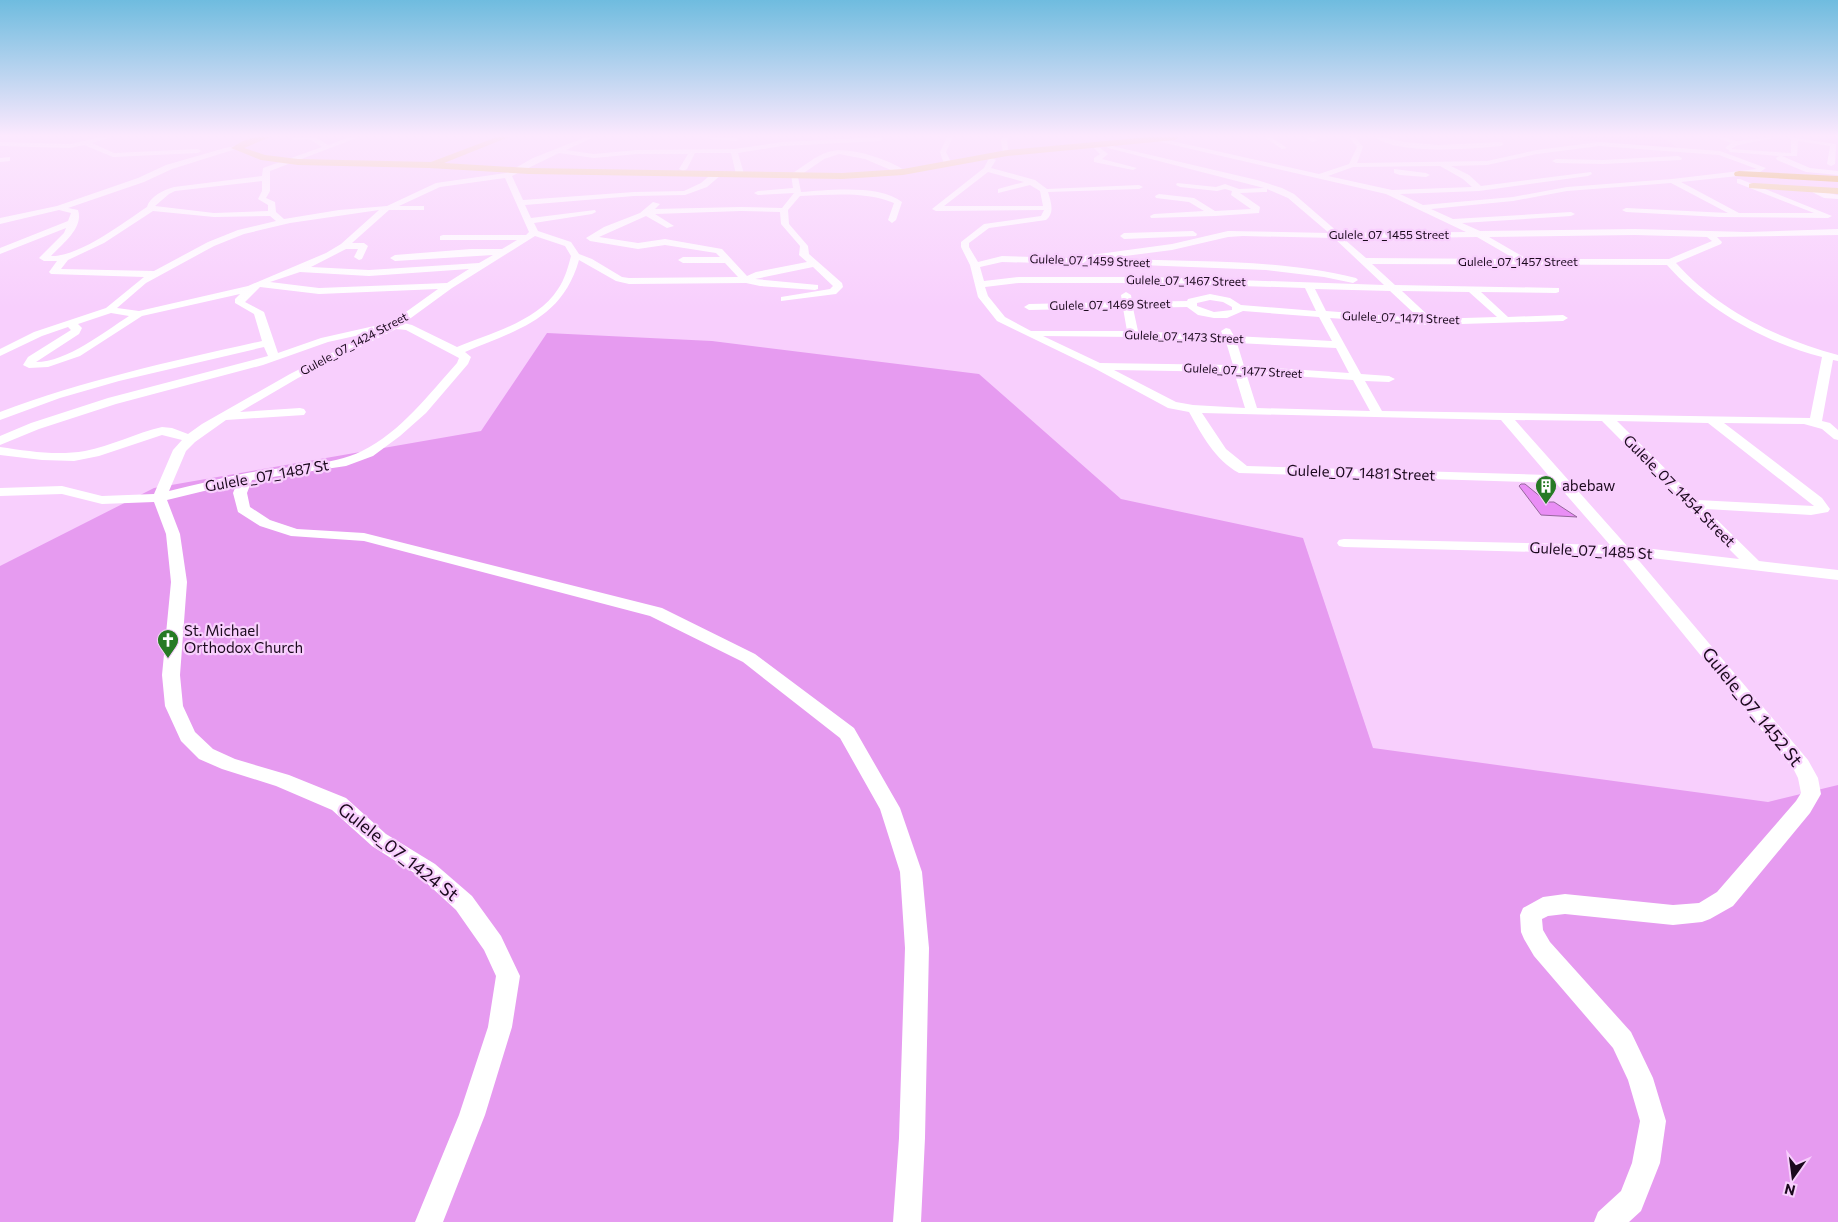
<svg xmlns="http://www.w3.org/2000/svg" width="1838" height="1222" viewBox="0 0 1838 1222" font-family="Commissioner,sans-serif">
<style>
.built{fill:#f5bcfc}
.green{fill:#e69bf0}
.building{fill:#e98ef5;stroke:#95669b}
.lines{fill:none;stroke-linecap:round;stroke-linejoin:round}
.minor{fill:#fff;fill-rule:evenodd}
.major{fill:#eece8b;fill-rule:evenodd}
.highway{fill:#e3ae3d;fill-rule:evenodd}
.labels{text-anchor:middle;stroke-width:4.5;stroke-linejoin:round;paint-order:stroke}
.far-street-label{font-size:12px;fill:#1b091d;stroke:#f8cffd}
.street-label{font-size:15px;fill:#1b091d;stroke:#f8cffd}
.poi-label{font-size:15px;fill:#1b091d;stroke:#f8cffd;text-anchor:start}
.near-street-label{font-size:18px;fill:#1b091d;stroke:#f8cffd}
</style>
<rect width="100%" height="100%" fill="#f8cffd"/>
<!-- built -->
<polygon class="built" points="1565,137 1662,137 1679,149 1577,140"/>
<!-- green -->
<polygon class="green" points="547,333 712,341 979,374 1121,499 1303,538 1373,748 1768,802 1838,785 1838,1222 0,1222 0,566 154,488 481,431"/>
<!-- building -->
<polygon class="building" points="1521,484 1525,484 1547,502 1554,502 1577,517 1541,515 1519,486"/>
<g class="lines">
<!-- minor -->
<g class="minor">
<polygon points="101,137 112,137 92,143 114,153 198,149 201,151 198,153 113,157 84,145 70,148 0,146 0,142 70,144"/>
<path d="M290,137h25l13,8 22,-8h9l-89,34v20l-4,7 9,4 1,10 8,7 55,-9 48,-4 49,-23 70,-10 27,-15 53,-21h8l-28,13 28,4 43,-4 97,-1 48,-7 98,-5 3,2 -3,2 -98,5 -44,7 6,21 -4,2 -4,-2 -5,-21h-36l-8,16 -4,2 -4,-2 9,-15h-51l-43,4 -35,-5 -47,23 11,24 111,-8 50,-1 17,-8 14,-12h6v4l-14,12 -22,8 -51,1 -109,9 6,13 64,-8 1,2 -4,2 -58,9 4,8 33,11 8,12 13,5 30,18 7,1 109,-1 -13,-14h-42l-5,-3 5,-3h37l-4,-4 -51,-8 -27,4 -48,-8 -4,-3 18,-11 36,-14 13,-11 7,2 -5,5 86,-2 41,1 12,-15 -36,2 -4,-2 4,-2 35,-3 -2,-14c12,-7 24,-18 37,-22 20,-7 63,8 79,20l-7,2 -35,-15 -26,-5 -15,5 -26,18 3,15c27,-2 79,-8 101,10l-6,18 -4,3 -4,-3 6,-17c-29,-12 -63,-8 -94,-7l-12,14 1,14 19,22 1,8 33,29 1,4 -7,7 -55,7v-4l49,-8 3,-3 -20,-19 -58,12 63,6v4l-3,1 -55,-4 -14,-3 -117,1 -13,-3 -37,-21c-17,60 -63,70 -114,92l6,5 -3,7 -42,49 -26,23 -27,20 -27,10 -94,14 -5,13 3,14 20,13 27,9 67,4 298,75 93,46 99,74 46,80 22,64 7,76 -4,190 -4,84h-28l6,-84 6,-190 -5,-76 -20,-63 -40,-71 -97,-76 -93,-46 -286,-75 -73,-5 -31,-10 -22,-14 -5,-19 4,-10 -70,17 13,34 7,48 -7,93 3,31 12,26 18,17 22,10 54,16 57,23 40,36 49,30 37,32 29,40 19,40 -8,51 -27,88 -42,107h-28l44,-107 29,-88 8,-51 -12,-26 -28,-40 -37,-34 -47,-30 -40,-36 -56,-24 -54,-17 -23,-10 -18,-18 -16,-35 -3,-31 9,-93 -5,-48 -12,-32 -52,2 -40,-10 -62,2v-8l62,-2 40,10 52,-2 19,-44 9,-10 -20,-5 -63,21 -25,5 -32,-1 -42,-5v-8c28,4 56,9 85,4 26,-5 51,-18 77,-24l10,1 16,6 14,-10 88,-50 83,-42 -45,10 -65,23 -147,39 -77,25 -39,16v-9l31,-13 77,-25 160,-42 -4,-9 -145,34 -59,17 -60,22v-8c85,-32 173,-51 262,-71l-8,-27 -19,-11v-4l5,-5 -98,22 -62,40 -32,11 -19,1 -6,-3 5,-8 43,-27 -3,-3 -26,9 -42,20v-7l34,-17 72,-24 38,-31 -93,-3 -2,-2 8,-11h-13l-5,-3 25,-25 2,-5 -66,26v-6l68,-27 3,-8 -12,-3 -59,14v-6l57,-12 81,-28 28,-13 59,-17 11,-2 3,2 -67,21 -28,13 -76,26 10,2c6,18 -16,34 -27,46 28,1 72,-33 96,-49 3,-11 17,-17 27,-20l88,-11 1,-8 59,-21 -13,-8 -16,1zM505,178l24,54 -3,3h-83l-3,1v4h77l-15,9h-31l-76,6 -5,3 5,3 98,-6 -14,8 -110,7 -58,-3 35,-18h12l-4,8 5,3 3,-1 6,-13 -4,-3h-12l37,-33h35v-4h-25l41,-19zM262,181v10l-4,8 10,6v6l-54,2 -59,-7 14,-12 6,-3zM379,210l-38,34 -15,9 -78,33 -109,25 -22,-3 29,-25 68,-37 30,-12 46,-11zM153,211l61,6 56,-1 6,5 -38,9 -30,12 -54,29 -93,-2 7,-9 36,-17zM741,211l39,1 1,12 19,22 -1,9 8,7 -51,10 -9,4 -25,-27 -57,-10 -27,4 -39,-6 47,-21 21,12 7,-2 -19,-12zM535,236l30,10 6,10c-3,11 -6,23 -13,33 -20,32 -67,44 -101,58l-45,-22 -8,-2 48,-35zM469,269l-22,14 -128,5 -49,-6 30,-10 69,4zM260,287l59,7 119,-5 -46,33 -71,16 -43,15 -14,-41 -19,-10zM111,313l18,3c-25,16 -62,46 -93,46l43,-28 3,-6 -4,-4zM396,329l10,1 53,28 -2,5c-28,31 -56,69 -95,88 -33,16 -79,15 -115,22 -26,5 -52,12 -78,18l17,-40 9,-9 31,-22 78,-5 2,-3 -2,-3 -4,-1 -60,4 58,-34z"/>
<polygon points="707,137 734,137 739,139 736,141 710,139"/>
<polygon points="947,137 953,137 946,152 952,164 948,166 944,164 940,152"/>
<polygon points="1003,137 1009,137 1007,141 1009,154 1003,153 1001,141"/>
<path d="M1154,137l165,37 30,-10 8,-17 -8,-10h6l8,10 -6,16 130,-2 50,-11 62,-8 121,9 46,17 -9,6 -76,8 58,31h75l-77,-30v-4h3l92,37 -4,2 -109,-1 -93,-5 -4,-2 4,-2 102,5 -57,-30 -104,8 -54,10 -82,8 22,10 118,-7 4,2 -4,2 -109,7 18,8 155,-2 112,3 91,-3v6l-121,2 5,5 -1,2 -45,19c42,47 102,76 162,92v6l-5,-1 -11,61 8,2 8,7v10l-4,-1 -12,-10 -18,-5 -80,-1 98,75 8,11 -2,3 -17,3 -105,-6 53,52 79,9v10l-203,-24 173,204 10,18 3,16 -11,19 -77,93 -23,13 -8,3 -29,3 -108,-11 -17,2 -6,3 1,11 7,12 81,90 22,46 13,43 -6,42 -19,48 -12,11h-35l4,-10 23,-21 11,-28 8,-42 -12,-41 -15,-32 -79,-92 -10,-17 -3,-7 -1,-17 3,-7 20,-11 22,-3 108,11 26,-2 18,-11 79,-91 5,-8 -3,-15 -4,-8 -176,-216 -274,-7 -5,-1 -2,-3 2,-3 5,-1 266,6 -54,-62 -317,-10c-24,-13 -37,-38 -50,-61l-21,-4 -74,-40 -97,-47 -19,-24 -8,-32 -9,-18v-5l23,-18 57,-8 3,-6 -108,1 -4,-2 52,-41 5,-10h3l4,2 -5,8 44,12 12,9 92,-4 4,2 -4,2 -91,3c3,10 7,21 -2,28l-57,8 -20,15v4l9,15 24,-6 67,2 103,-14 56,-13 101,2 -41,-35 -21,-9v3h-3l-24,1 20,14 -1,6 -44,3 -64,2 -1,-2 4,-2 50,-3 -15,-9 -33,-4 -1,-2 4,-2 35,4 21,13 36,-2 -20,-14 1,-4 -7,-2 -8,2 -37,-4 -4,-2 1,-2 39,4 9,-3 14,5 25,-1 -156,-40 -4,-4 3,-2 5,4 145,34 25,8 12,6 45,39 127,-1 -80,-38 -234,-54 -1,-1zM1599,146l120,9 38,14 -85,10 -105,8 -54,10 -90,8 -23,-11 79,-3 109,-15 4,-2 -1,-2 -110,14 -12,-11 -18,-9 36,-1 50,-11zM1440,166l23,13 9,8 -80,3 -64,-14 25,-9zM988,172l36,10 -26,7v4l32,-8 10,6 3,15h-99zM1635,235l72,2 5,4 -43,18h-142l-38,-22zM1243,236l91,2 50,47 -234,-8h-131l-35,4 -4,-14 22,-5 80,2 4,-3 86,-11 56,-13zM1477,237l38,22 -149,-1 -22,-19zM1372,264l295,1c40,45 97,77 155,92l-12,61 -428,-7 -17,-30 24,1 6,-3 -6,-3 -28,-2 -31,-56 99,7 134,-4 5,-3 -5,-3 -55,2 -27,-25 75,1 3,-1v-4l-164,-3zM1019,283h131l155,5 11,23 -75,-6 -11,-7 -20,-4 -22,5 -1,2 -55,1 -1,-7 -5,-3 -5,3 1,7 -93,2 -5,3 5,3 94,-2 4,23h-96l-26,-14 -17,-21 -3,-9zM1315,289l75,2 29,27 -93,-7zM1402,291l67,1 28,25 -65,2zM1210,300l13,2 9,5v3l-18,2 -17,-6v-3zM1187,307l11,8 16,3h13l16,-7 76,6 13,24 -98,-5 -4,-7 -4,-1 -5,3 2,5 -85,-5 -5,-23zM1043,336l90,1 93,5 7,23 -133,-2zM1237,343l99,5 13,25 -105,-7zM1114,370l120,2 11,36 -52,-3 -17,-3zM1246,373l107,7 17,31 -113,-3zM1202,413l299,7 47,55 -301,-9 -21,-17zM1515,420l87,1 137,138 -112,-13zM1617,421l91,2 106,83 -117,-6z"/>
<polygon points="1264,137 1271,137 1287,148 1282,149"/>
<polygon points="1305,137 1312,137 1317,141 1312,142"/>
<path d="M1375,137h9l20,5 34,3 63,-3 3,2 -3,2c-29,3 -104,9 -126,-9z"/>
<polygon points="1715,137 1724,137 1736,141 1778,137 1738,145 1731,149 1791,153 1791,139 1789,137 1836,144 1835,164 1831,166 1827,164 1830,146 1798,141 1797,156 1782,156 1810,168 1838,171 1838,175 1806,172 1777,160 1776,158 1779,156 1730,152 1729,150 1725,148 1731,143"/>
<polygon points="1094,143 1108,154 1102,159 1137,168 1133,170 1094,162 1094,158 1100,154 1091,145"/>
<polygon points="1678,156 1682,158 1681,160 1603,164 1556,163 1552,161 1556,159 1603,160"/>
<polygon points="10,157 10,161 0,162 0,158"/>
<polygon points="1394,169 1426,173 1430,175 1426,177 1400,175 1394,173"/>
<path d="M1810,187c9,0 18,7 28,8v4l-14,-1 -14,-7z"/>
<polygon points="1193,231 1197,234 1196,236 1124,239 1120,236 1124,233"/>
<path d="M1119,259c79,3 160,0 237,19l2,2 -5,3 -29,-6 -58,-7 -150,-6 -2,-2z"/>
</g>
<!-- major -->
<g class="major">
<polygon points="257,137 270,137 244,148 265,155 298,159 431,162 497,137 509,137 444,163 529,168 842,173 903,169 1007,150 1149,137 1179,137 1175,140 1007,156 903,175 842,179 529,174 429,168 298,165 261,160 231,148 243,141"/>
<polygon points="1753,183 1838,188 1838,194 1749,188 1749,184"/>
</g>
<!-- highway -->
<polygon class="highway" points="1739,171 1838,176 1838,182 1735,176 1734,174 1735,172"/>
</g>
<!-- sky -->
<linearGradient id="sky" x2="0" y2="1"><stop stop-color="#6fbcdf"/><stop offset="0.44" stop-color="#fce9fe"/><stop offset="1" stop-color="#fce9fe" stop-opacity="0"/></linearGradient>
<rect width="1838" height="308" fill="url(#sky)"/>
<!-- icons -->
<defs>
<g id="building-pin" transform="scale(1.125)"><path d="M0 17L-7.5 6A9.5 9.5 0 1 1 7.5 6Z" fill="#277a25" stroke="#f8cffd"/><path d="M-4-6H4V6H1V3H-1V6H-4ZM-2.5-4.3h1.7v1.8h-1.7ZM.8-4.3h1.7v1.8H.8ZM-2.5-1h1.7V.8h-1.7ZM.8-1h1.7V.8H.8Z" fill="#fff"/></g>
<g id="church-pin" transform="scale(1.125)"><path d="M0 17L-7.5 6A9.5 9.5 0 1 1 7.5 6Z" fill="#277a25" stroke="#f8cffd"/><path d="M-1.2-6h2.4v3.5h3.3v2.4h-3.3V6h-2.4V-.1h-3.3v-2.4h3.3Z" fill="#fff"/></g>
</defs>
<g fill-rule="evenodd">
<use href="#building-pin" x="1546" y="486"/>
<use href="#church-pin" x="168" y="640"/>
</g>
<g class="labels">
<!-- far-street labels -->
<g class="far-street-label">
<text x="1389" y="239">Gulele_07_1455 Street</text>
<text transform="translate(1090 261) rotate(2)" y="4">Gulele_07_1459 Street</text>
<text x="1518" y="266">Gulele_07_1457 Street</text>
<text transform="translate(1186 281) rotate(1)" y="4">Gulele_07_1467 Street</text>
<text transform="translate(1110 305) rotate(-1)" y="4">Gulele_07_1469 Street</text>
<text transform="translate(1401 318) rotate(2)" y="4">Gulele_07_1471 Street</text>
<text transform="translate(1184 337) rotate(2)" y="4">Gulele_07_1473 Street</text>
<text transform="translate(354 344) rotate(-28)" y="4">Gulele_07_1424 Street</text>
<text transform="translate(1243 371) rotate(3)" y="4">Gulele_07_1477 Street</text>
</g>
<!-- street labels -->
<g class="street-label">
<text transform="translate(1361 473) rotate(2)" y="5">Gulele_07_1481 Street</text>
<text transform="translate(267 476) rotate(-10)" y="5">Gulele _07_1487 St</text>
<text transform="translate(1679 491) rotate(45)" y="5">Gulele_07_1454 Street</text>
<text transform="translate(1591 551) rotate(3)" y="5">Gulele_07_1485 St</text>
</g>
<!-- poi labels -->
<g class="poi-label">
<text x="1562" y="491">abebaw</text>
<text x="184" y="636">St. Michael<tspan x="184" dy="17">Orthodox Church</tspan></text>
</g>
<!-- near-street labels -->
<g class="near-street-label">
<text transform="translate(1752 707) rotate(51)" y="6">Gulele_07_1452 St</text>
<text transform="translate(398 852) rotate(38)" y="6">Gulele_07_1424 St</text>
</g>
</g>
<!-- north arrow -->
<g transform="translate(1793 1177) rotate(194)" stroke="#f8cffd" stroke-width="4" paint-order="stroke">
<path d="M0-4L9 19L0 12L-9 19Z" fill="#1b091d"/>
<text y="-8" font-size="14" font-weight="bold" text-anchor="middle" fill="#1b091d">N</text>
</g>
</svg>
